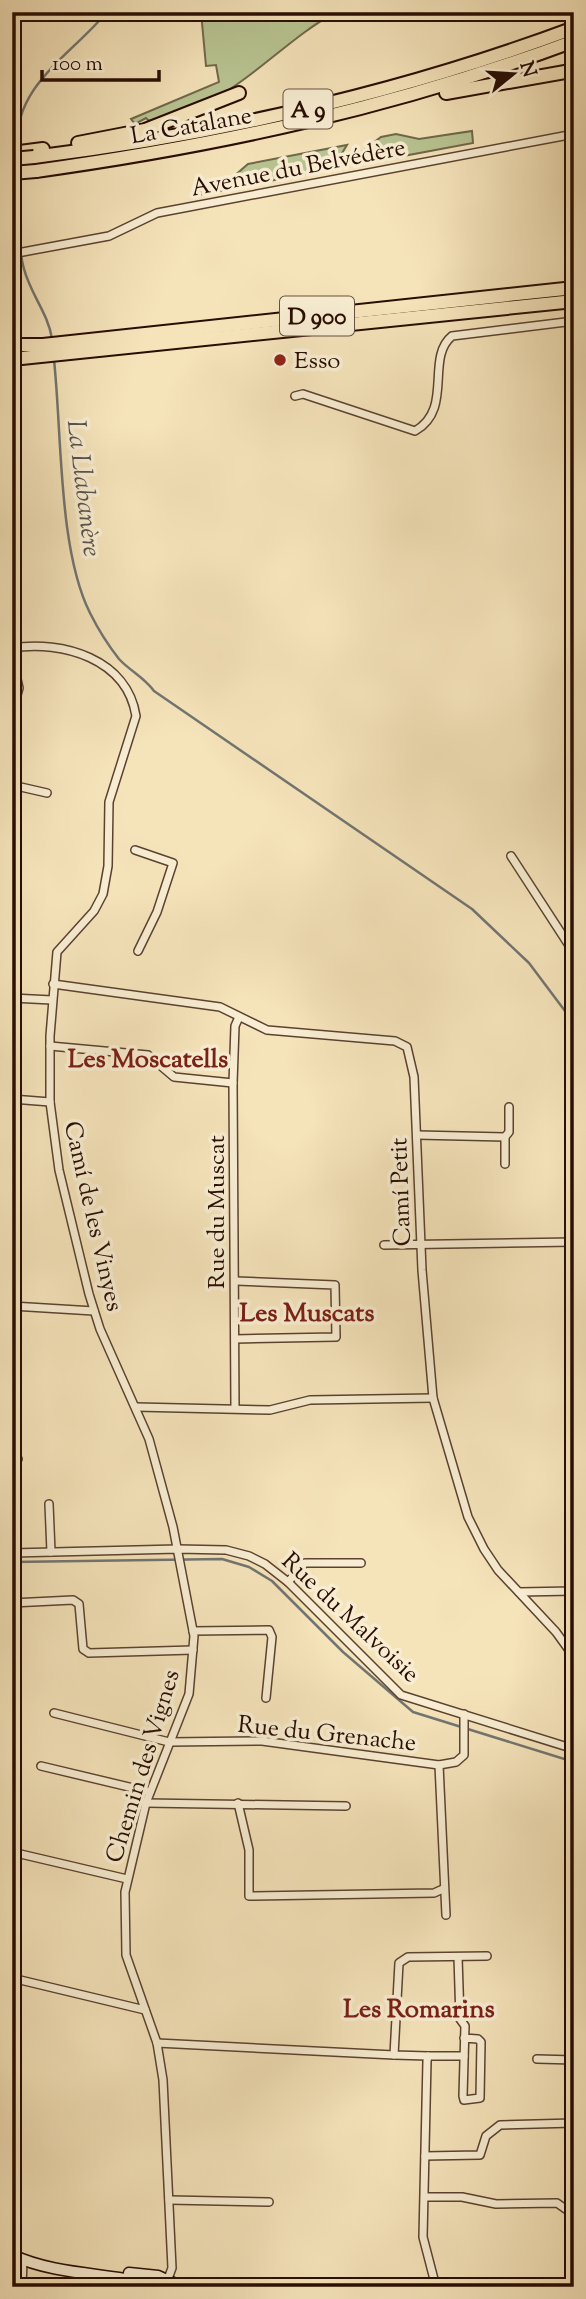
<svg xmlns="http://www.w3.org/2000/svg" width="586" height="2299" viewBox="0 0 586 2299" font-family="'Sorts Mill Goudy',serif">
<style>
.green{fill:#b8c492;stroke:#70684a;stroke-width:2}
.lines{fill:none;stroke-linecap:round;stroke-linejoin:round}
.stream{stroke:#717571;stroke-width:2.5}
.street-casing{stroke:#5b4230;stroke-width:10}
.secondary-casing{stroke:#280d02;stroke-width:13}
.highway-casing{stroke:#280d02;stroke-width:16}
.street{stroke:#f8edd2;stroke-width:7}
.secondary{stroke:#f8edd2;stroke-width:10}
.highway{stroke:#f5e3ba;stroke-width:12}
.highway-bridge-casing{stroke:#280d02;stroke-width:16;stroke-linecap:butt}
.highway-bridge{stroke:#f5e3ba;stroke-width:12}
.poi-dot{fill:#8f2418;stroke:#f8edd2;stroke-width:2.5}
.labels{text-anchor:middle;stroke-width:7;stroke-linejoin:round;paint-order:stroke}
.shield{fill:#f8edd2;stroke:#665040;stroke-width:2}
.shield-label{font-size:23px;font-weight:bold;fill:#280d02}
.street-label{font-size:24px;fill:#280d02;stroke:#f8edd2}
.poi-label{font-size:24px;fill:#280d02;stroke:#f8edd2;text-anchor:start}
.water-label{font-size:26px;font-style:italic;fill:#58534c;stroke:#f8edd2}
.neighbourhood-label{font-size:26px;font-weight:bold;fill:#7a1f14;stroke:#f8edd2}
</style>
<rect width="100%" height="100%" fill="#f5e3ba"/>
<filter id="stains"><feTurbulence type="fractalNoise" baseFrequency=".00286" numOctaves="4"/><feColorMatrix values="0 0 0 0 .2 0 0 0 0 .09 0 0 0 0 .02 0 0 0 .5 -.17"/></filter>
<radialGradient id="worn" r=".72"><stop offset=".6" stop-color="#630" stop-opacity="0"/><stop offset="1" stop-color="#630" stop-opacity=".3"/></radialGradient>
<!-- green -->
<g class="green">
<path d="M201,12h135c-42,23 -74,58 -115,83 -20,13 -49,18 -72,26l-3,-3 -11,6 -4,-5 88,-37 -3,-17 -10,1z"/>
<polygon points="472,131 473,143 366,163 361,152 381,137 396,134 419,139"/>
<polygon points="347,145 339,158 328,158 321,171 198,195 196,189 233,177 248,164"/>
</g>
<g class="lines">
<!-- stream -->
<g class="stream">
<path d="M17,146c-2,-57 46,-86 81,-124l3,-10"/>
<path d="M19,177c2,30 -3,64 5,92 7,26 24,44 28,70"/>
<path d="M54,360c8,73 4,189 36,253 8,16 18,32 29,46 11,12 25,18 35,32l318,218 57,54 45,60"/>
<polyline points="12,1562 222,1559 249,1567 272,1581 343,1652 413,1712 574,1762"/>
</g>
<!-- street casing -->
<g class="street-casing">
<g id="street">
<polyline points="12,203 16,185 12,156"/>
<polyline points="12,254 109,236 157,213 574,134"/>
<path d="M295,396l8,-2 112,37c39,-22 10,-73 37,-95l122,-15"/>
<path d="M12,648c51,-8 115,11 124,68l-27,86 -1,64 -5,28 -9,17 -37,41 -7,84v66l9,68 30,124 11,35 49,110 24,88 21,109 -5,58 -43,109 -21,89 1,63 31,88 6,37 9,188 -6,16"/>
<polyline points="12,657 19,688 12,713"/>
<polyline points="12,785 47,793"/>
<polyline points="135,850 173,863 157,912 138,951"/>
<polyline points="511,856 574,953"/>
<polyline points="53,984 220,1007 267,1030 395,1041 407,1047 414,1077 422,1270 433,1398 468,1517 484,1549 498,1570 556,1632 574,1657"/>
<polyline points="12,998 52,1000"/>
<polyline points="50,1046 148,1055 174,1077 233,1083"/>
<polyline points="12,1099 50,1102"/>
<polyline points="417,1135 505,1137"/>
<polyline points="505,1164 505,1137 509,1132 509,1107"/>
<polyline points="384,1245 574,1242"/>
<polyline points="12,1306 94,1311"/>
<polyline points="235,1339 336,1337 335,1285 236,1281"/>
<polyline points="136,1407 270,1410 310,1400 433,1398"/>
<polyline points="235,1408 233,1083 235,1026 239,1017"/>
<polyline points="12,1459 18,1459"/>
<polyline points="49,1504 51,1552"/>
<polyline points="12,1553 178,1549 226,1550 249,1556 265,1564 288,1582 401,1695 574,1749"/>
<polyline points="288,1582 305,1563 361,1563"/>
<polyline points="519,1592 574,1591"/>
<polyline points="12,1603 73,1600 79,1604 83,1649 89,1653 193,1650"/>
<polyline points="193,1631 269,1630 272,1637 266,1698"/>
<polyline points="54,1713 169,1742 262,1741 439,1765 456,1762 464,1755 464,1714"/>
<polyline points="439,1765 446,1915"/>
<polyline points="41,1766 150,1792"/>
<polyline points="146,1803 346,1806"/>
<polyline points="238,1803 249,1850 249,1896 434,1893 443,1889"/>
<polyline points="12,1852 127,1879"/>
<polyline points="458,1957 460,2019 465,2026 463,2096 464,2100 480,2098 481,2042 478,2039 464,2038"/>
<polyline points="12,1978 145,2010"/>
<polyline points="157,2043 394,2055"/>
<polyline points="428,2056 394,2055 399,1963 408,1957 487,1956"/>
<polyline points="537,2059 574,2060"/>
<polyline points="12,2109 17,2089"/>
<polyline points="425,2156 480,2155 486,2136 500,2125 574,2123"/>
<polyline points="425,2197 462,2197 496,2204 557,2203 574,2215"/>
<polyline points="169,2200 269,2202"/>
<polyline points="22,2287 23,2260"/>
<polyline points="436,2287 423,2237 427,2061 428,2056 464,2056"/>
</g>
</g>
<!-- secondary casing -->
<g class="secondary-casing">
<g id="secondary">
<path d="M12,2255c48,22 101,17 151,32"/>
<polyline points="129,2273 158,2276 182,2287"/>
<polyline points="568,2287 574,2280"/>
</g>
</g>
<!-- highway casing -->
<g class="highway-casing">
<g id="highway">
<polyline points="446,93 565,72"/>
<polyline points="78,143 145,130 239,93"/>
<polyline points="12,153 43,149"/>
<path d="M34,157c184,-23 366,-64 540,-129"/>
<path d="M36,171c186,-26 361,-64 538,-130"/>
<polyline points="12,345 43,345 574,288"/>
<polyline points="12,359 574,301"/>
</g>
</g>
<!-- street -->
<use href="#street" class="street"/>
<!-- secondary -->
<use href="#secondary" class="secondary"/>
<!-- highway -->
<use href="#highway" class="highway"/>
<!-- highway-bridge casing -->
<g class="highway-bridge-casing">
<g id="highway-bridge">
<polyline points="12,159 34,157"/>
<polyline points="12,173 36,171"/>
</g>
</g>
<!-- highway-bridge -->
<use href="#highway-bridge" class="highway-bridge"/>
</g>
<!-- markers -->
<circle class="poi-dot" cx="280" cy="360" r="7"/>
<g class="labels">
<!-- shield labels -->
<g class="shield">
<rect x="283.5" y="89.5" width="49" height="39" rx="5"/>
<rect x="280" y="296.5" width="74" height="39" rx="5"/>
</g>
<g class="shield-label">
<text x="308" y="117">A 9</text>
<text x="317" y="324">D 900</text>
</g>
<!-- street labels -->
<g class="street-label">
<text transform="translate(191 125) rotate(-10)" y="8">La Catalane</text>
<text transform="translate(298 167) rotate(-11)" y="8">Avenue du Belvédère</text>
<text transform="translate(400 1192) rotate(-92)" y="8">Camí Petit</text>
<text transform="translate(216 1212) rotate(-90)" y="8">Rue du Muscat</text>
<text transform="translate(94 1216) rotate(77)" y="8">Camí de les Vinyes</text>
<text transform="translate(351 1617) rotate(43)" y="8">Rue du Malvoisie</text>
<text transform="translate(327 1733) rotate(6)" y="8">Rue du Grenache</text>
<text transform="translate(142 1766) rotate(-73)" y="8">Chemin des Vignes</text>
</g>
<!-- poi labels -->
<g class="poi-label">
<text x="294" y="368">Esso</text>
</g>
<!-- water labels -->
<g class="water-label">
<text transform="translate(85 488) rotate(83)" y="9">La Llabanère</text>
</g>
<!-- neighbourhood labels -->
<g class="neighbourhood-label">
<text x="148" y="1067">Les Moscatells</text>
<text x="307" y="1321">Les Muscats</text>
<text x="419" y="2017">Les Romarins</text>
</g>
</g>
<!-- margin -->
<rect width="586" height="2299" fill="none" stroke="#f5e3ba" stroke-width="42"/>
<rect x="14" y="14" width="558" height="2271" fill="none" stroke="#280d02" stroke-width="3.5"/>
<rect x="21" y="21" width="544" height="2257" fill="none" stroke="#280d02" stroke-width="2"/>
<!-- north arrow -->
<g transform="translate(513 74) rotate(72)" stroke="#f8edd2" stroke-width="5" paint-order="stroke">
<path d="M0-5L12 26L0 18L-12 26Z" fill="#280d02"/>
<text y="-10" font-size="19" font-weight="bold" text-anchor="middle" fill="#280d02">N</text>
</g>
<!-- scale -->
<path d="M42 70v10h117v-10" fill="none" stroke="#280d02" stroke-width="3.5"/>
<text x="52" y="70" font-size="21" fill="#280d02" stroke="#f8edd2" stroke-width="5" paint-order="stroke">100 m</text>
<rect width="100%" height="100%" filter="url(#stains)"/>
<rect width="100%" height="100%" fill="url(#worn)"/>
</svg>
